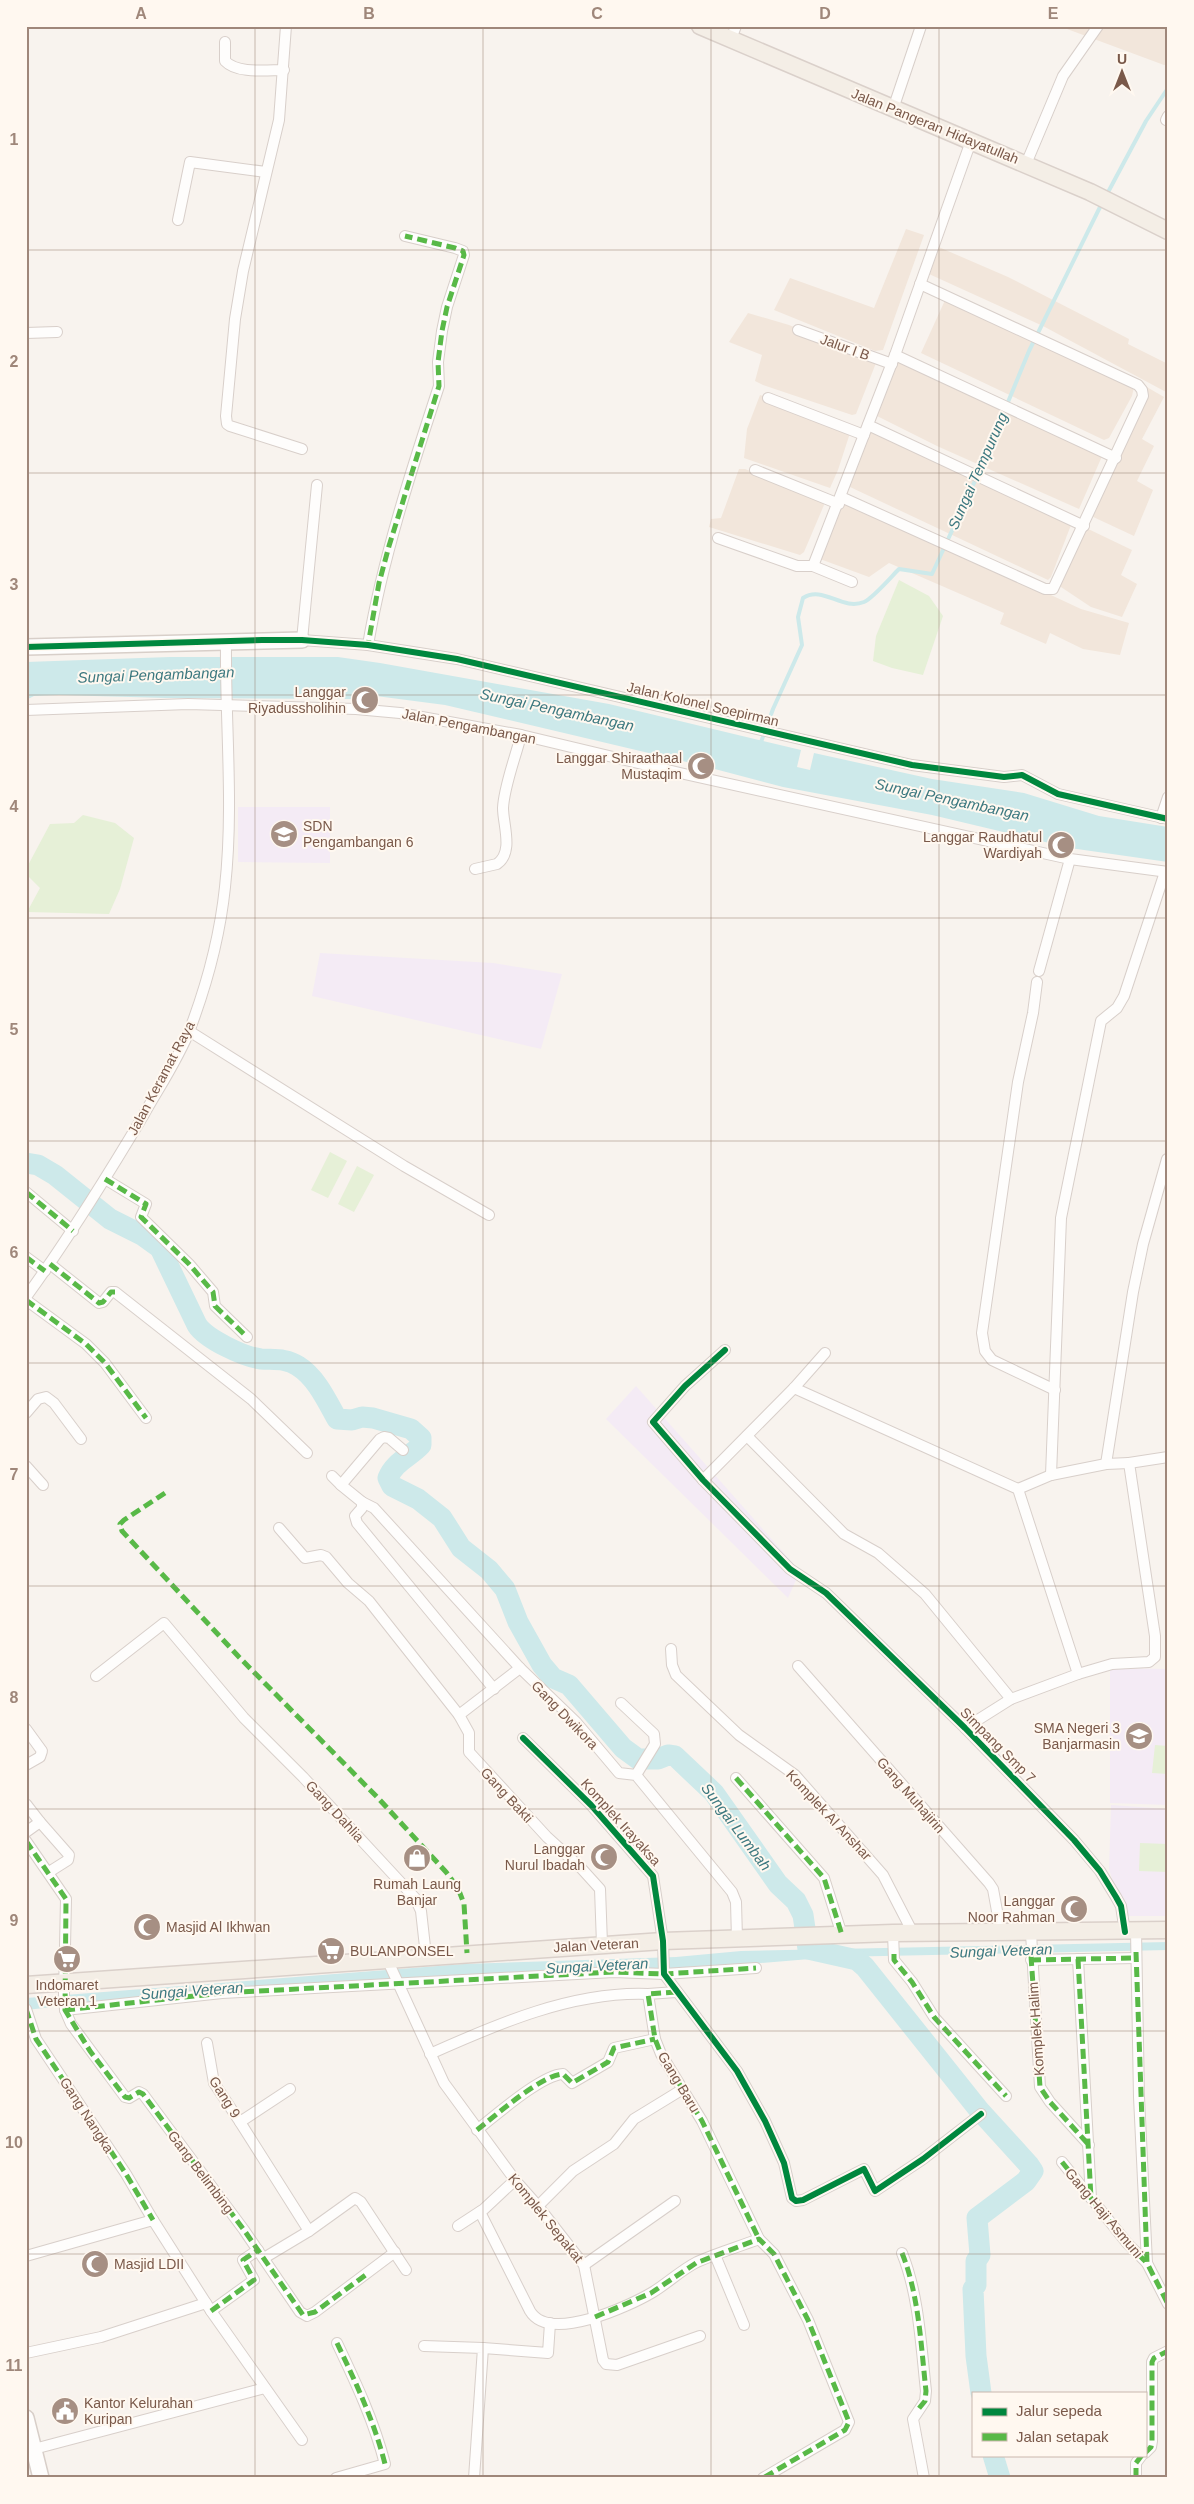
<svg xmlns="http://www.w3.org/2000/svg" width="1194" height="2504" viewBox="0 0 1194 2504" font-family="Helvetica,sans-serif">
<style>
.residential{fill:#f2e6db}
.education{fill:#f4ebf5}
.green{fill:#e6f0d7}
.water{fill:#cde9ea}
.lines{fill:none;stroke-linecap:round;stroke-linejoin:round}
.stream{stroke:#cde9ea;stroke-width:4}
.river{stroke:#cde9ea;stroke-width:21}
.street-casing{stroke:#d8cfca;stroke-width:12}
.secondary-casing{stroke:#d8cfc9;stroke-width:18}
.primary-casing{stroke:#dad0ca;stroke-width:19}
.street{stroke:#fefdfc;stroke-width:10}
.secondary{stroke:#fefdfc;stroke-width:15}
.primary{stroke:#f4eee6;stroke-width:16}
.quiet{stroke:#58b947;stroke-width:5;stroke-dasharray:10 5;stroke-linecap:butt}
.cycleway-casing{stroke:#fff8f0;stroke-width:9}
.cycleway{stroke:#00873e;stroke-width:6}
.grid{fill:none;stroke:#9f877a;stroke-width:1;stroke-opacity:0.55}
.labels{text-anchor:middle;stroke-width:4;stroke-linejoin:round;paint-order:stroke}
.street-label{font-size:14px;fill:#7a594a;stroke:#fff8f0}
.poi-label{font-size:14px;fill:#7a594a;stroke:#fff8f0;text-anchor:end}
.water-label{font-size:15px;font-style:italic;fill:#3c787f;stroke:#fff8f0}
.neatline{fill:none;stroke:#9f877a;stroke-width:2}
.grid-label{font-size:16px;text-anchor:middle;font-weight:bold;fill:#9f877a}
</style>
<rect width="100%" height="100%" fill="#f8f3ee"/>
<!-- residential -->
<g class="residential">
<polygon points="1059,26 1168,26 1168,64 1164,65"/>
<polygon points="906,229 924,235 883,350 875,351 774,310 790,278 874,308"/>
<polygon points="934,245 1008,277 1129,339 1128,344 1168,364 1166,392 1043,326 929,274"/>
<polygon points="946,298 1134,387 1132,396 1109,438 1104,440 921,353"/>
<polygon points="748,313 789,325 875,359 876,363 856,414 852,415 763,385 755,381 762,355 729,342"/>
<polygon points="898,360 1103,454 1079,509 937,446 877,416 874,410"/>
<polygon points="1145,386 1164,397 1142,439 1154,446 1137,481 1153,490 1134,536 1089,515"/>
<polygon points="760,395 849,428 851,430 838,470 830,488 744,458 747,429"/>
<polygon points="870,428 1071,525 1051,577 1048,580 850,487 848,481"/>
<polygon points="739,469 745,469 823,498 824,505 804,552 800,555 709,527 711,519 721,518"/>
<polygon points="840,497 1081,609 1129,623 1120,655 1083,649 1050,633 1046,644 1000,624 1004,613 889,563 869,577 820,559"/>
<polygon points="1082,526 1132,550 1121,575 1137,584 1122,617 1091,607 1058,585"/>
</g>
<!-- education -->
<g class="education">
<polygon points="238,807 330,807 330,863 238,862"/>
<polygon points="320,953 493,963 562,974 541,1049 312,996"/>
<polygon points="636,1386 800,1571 788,1598 606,1419"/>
<polygon points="1110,1668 1168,1669 1168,1805 1110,1803"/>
<polygon points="1111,1805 1168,1809 1168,1916 1123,1916 1109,1869"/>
</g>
<!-- green -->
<g class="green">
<polygon points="899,580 929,596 943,616 923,675 892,668 873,661 876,636"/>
<polygon points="83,815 115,823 134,838 120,889 109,914 27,912 40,888 26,874 26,869 50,824 74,823"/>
<polygon points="330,1152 347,1161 328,1198 311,1190"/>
<polygon points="357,1166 374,1175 354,1212 338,1204"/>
<polygon points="1155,1745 1168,1746 1168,1774 1152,1773"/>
<polygon points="1140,1843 1168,1844 1168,1872 1139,1871"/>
</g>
<!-- water -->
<g class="water">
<polygon points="170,657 338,657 380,663 609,704 801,750 797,767 810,770 814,753 932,779 1024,793 1099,816 1168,827 1168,862 1070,848 932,815 783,787 711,768 713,760 695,754 691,763 445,705 376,696 354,699 166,698 59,695 34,696 26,700 26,662"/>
<polygon points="1168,1942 1168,1950 834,1957 700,1968 616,1970 89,2003 26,2010 26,1998 464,1964 676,1957 741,1951"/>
</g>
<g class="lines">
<!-- stream -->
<g class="stream">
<polyline points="1106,196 1146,121 1168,88"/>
<path d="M760,745l13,-36 29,-64 -4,-28 5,-19c20,-13 39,13 61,4 9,-4 27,-25 35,-33l33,5 48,-104 49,-119 73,-148"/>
</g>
<!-- river -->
<g class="river">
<path d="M26,1163l12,2 17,10 55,44 32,16 18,13 37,77c9,14 47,32 64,34 13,1 25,-1 37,7 18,11 29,35 39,53l15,1 10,-3 11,1 38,11 10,9v7c-11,12 -27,17 -33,33l4,8 26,13 24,19 19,30 28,22 16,19 13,33 24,43 11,13 16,7 54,63 15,11h20l10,-4 7,1 39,37 64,91 18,17 7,14 5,34 49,11 8,7 114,143 50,55 4,6 -7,10 -49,37 3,37 -4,6v24l-3,4 3,67 5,37"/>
<polyline points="993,2455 1000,2478"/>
</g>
<!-- street casing -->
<g class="street-casing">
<g id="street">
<polyline points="286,26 279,120 243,271 235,319 226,416 227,424 230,426 302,449"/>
<polyline points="731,39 736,26"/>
<path d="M225,42v19c12,13 42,9 59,9"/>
<polyline points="893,109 921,26"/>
<polyline points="1166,120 1168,116"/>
<polyline points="1026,164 1063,76 1098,26"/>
<polyline points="178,220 190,162 266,172"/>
<polyline points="798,330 892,364"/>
<polyline points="26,333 57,332"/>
<polyline points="895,355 1116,458"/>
<polyline points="768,398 864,435"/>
<polyline points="868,425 1084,526"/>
<polyline points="755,470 839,504"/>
<polyline points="317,485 302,640 368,645 457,659 912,765 1004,777 1022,775 1058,794 1168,819"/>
<polyline points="841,497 1045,589 1053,589 1143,396 1142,390 1138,385 920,284"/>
<polyline points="718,538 797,566 813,566 852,582"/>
<polyline points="813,566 895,355 971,141"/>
<path d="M368,645c15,-88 43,-174 71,-259l-1,-24 4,-31 5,-24 17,-52 -1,-4 -8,-3 -50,-12"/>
<polyline points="26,710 188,704 356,709 400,713 521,735 680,773 1070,859 1168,872"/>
<polyline points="1161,818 1168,797"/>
<path d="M475,869l22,-5c17,-12 6,-39 6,-56 1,-22 13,-52 18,-73"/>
<polyline points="1039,971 1070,859"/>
<polyline points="1037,982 1033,1013 1018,1082 982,1333 985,1351 992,1360 1055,1390"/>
<polyline points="189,1031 404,1166 489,1215"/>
<polyline points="105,1179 146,1204 141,1217 189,1264 213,1292 215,1306 247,1337"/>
<polyline points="26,1192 73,1231"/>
<polyline points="26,1257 45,1271"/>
<polyline points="50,1264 99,1303 103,1302 111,1292 115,1292 251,1399 307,1453"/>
<path d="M26,1297c43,-59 80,-119 117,-181 15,-27 36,-58 47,-87 17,-45 30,-94 35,-142 9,-82 0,-164 1,-246"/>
<polyline points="26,1300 86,1344 105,1363 146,1418"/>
<polyline points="725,1350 685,1386 653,1422 703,1480 790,1569 826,1593 965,1728 1074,1840 1100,1871 1116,1897 1121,1906 1125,1932"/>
<polyline points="794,1388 1018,1489 1078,1674 1011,1699 965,1728"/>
<polyline points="26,1413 38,1399 46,1397 54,1403 81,1439"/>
<polyline points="747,1436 844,1534 878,1553 925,1594 1011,1699"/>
<polyline points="403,1450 389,1438 384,1437 380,1439 341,1485 362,1502 362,1508 355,1516 357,1523 494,1689"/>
<polyline points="1129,1463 1168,1457"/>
<polyline points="1106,1464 1133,1292 1143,1244 1167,1159"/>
<polyline points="26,1466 43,1485"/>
<polyline points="1051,1475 1061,1218 1101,1021 1117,1008 1124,996 1165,872"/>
<polyline points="332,1476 341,1485"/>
<polyline points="703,1480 794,1388 825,1353"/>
<polyline points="1018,1489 1051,1475 1106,1464 1129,1463 1155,1636 1155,1657 1149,1662 1112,1664 1078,1674"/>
<polyline points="362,1502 374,1508 520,1668 576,1722 619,1773 636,1775 732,1892 736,1902 737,1939"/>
<polyline points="279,1528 305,1558 321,1555 326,1557 348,1583 369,1601 459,1715 520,1668"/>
<polyline points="671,1649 672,1665 676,1675 739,1735 795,1775 883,1875 913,1933"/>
<polyline points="798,1666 989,1883 993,1889 1001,1933"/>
<polyline points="96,1676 164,1623 244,1718 303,1777 415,1898 421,1911 426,1956"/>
<polyline points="621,1703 654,1734 655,1744 636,1775"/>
<polyline points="459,1715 469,1733 469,1752 547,1837 581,1868 600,1889 602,1944"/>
<polyline points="26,1729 42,1751 40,1757 26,1765"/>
<polyline points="523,1738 591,1805 653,1876 663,1941 664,1974 737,2071 765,2121 784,2163 792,2198 796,2201 803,2200 864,2169 875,2191 923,2159 981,2114"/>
<polyline points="736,1778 824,1878 842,1935"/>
<polyline points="26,1804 40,1822"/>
<polyline points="26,1832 40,1822 69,1855 68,1860 49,1872"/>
<polyline points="26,1841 66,1899 64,1994 65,2010 71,2024 125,2097 129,2098 139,2092 143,2094 244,2230 300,2312 307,2316 315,2312 395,2252"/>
<polyline points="1136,1931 1139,2097 1147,2263 1168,2304"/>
<polyline points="893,1933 894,1960 912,1982 934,2017 1006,2096"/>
<polyline points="1031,1933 1040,2087 1050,2102 1089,2145"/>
<polyline points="387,1959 444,2083 515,2180 538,2206 584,2265 603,2360 606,2364 617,2365 700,2336"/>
<polyline points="1078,1959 1091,2198"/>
<polyline points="1031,1960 1136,1958"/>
<polyline points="676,1992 648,1994 655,2039 661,2054 702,2121 759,2239"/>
<polyline points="26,2009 36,2039 126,2174 153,2220"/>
<polyline points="65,2010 222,1993 614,1972 664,1974 756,1968"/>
<polyline points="207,2043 214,2083 240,2122 290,2089"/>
<path d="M430,2054c67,-30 143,-63 218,-60"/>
<polyline points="240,2122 309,2231"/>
<path d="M477,2130c18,-14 64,-55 86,-56l9,9 36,-21 6,-14 41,-9"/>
<polyline points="1062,2162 1127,2243 1147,2263"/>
<polyline points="538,2206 573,2171 614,2144 634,2119 683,2089"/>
<path d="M480,2212l50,99c19,32 98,-4 123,-19 15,-9 28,-22 44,-30 20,-9 41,-15 62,-23l15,15 34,66 41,102 -4,8 -82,48"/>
<polyline points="458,2226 484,2209 515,2180"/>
<path d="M902,2253c17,42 19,93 24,138l-1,10 -12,18 11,59"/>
<polyline points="715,2255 744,2325"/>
<polyline points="26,2256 153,2220 211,2311 302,2440"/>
<polyline points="264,2258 309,2231 355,2198 361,2202 406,2270"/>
<polyline points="584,2265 675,2201"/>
<polyline points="211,2311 254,2280 243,2260 258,2250"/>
<polyline points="424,2346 483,2348 474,2478"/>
<polyline points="483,2348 548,2353 550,2323"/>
<polyline points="26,2353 101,2337 206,2303"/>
<polyline points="34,2449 265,2388"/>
<polyline points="1145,2453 1151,2447 1152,2441 1152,2362 1154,2358 1168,2351"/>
<path d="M336,2478l49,-14c-11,-43 -29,-81 -48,-121"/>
<polyline points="1136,2478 1136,2463 1142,2455"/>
</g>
</g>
<!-- secondary casing -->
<g class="secondary-casing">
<g id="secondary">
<polyline points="26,647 302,640"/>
<polyline points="26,2418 41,2478"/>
</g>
</g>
<!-- primary casing -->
<g class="primary-casing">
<g id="primary">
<polyline points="700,26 1090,192 1168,231"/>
<polyline points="26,1985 663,1941 893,1933 1168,1930"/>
</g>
</g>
<!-- street -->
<use href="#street" class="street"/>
<!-- secondary -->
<use href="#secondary" class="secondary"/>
<!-- primary -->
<use href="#primary" class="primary"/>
<!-- quiet -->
<g class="quiet">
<polyline points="373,646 368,645 379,583 389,546 439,386 438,362 442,331 447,307 464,255 463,251 455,248 405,236"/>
<polyline points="105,1179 146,1204 141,1217 189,1264 213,1292 215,1306 247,1337"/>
<polyline points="26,1192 73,1231"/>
<polyline points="26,1257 45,1271"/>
<polyline points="50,1264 99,1303 103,1302 111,1292 115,1292"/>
<polyline points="26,1300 86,1344 105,1363 146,1418"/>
<polyline points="165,1493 124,1520 120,1524 122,1531 239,1657 379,1799 446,1872 458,1888 464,1904 467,1953"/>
<polyline points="736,1778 824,1878 842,1935"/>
<polyline points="26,1841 66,1899 65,2010 90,2051 125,2097 129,2098 139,2092 143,2094 244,2230 303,2315 315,2312 367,2274"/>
<polyline points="1136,1952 1147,2263 1168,2304"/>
<polyline points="894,1954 894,1960 912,1982 934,2017 1006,2096"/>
<polyline points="1031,1956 1040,2087 1050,2102 1089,2145"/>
<polyline points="1078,1959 1091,2198"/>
<polyline points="1031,1960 1136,1958"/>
<polyline points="676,1992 648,1994 655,2039 661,2054 702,2121 759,2239"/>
<polyline points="26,2009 36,2039 126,2174 153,2220"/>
<polyline points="65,2010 222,1993 614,1972 664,1974 756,1968"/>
<path d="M477,2130c18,-14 64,-55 86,-56l9,9 36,-21 6,-14 41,-9"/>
<polyline points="1062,2162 1127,2243 1147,2263"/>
<path d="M902,2253c17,42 19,93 24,138l-1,10 -9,11"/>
<polyline points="211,2311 254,2280 243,2260 258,2250"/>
<polyline points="595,2317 651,2293 696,2263 759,2239 774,2254 808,2320 849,2422 845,2430 763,2478"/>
<path d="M337,2343c19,40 37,78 48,121"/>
<polyline points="1145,2453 1151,2447 1152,2441 1152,2362 1154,2358 1168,2351"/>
<polyline points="1136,2478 1136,2463 1142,2455"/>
</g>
<!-- cycleway casing -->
<g class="cycleway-casing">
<g id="cycleway">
<polyline points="26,647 262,640 302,640 368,645 457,659 912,765 1004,777 1022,775 1058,794 1168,819"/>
<polyline points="725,1350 685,1386 653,1422 703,1480 790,1569 826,1593 965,1728 1074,1840 1100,1871 1116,1897 1121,1906 1125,1932"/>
<polyline points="523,1738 591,1805 653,1876 663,1941 664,1974 737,2071 765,2121 784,2163 792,2198 796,2201 803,2200 864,2169 875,2191 923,2159 981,2114"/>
</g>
</g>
<!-- cycleway -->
<use href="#cycleway" class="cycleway"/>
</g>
<!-- grid -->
<path class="grid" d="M255,26v2452M483,26v2452M711,26v2452M939,26v2452M26,250h1142M26,473h1142M26,695h1142M26,918h1142M26,1141h1142M26,1363h1142M26,1586h1142M26,1809h1142M26,2031h1142M26,2254h1142"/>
<!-- icons -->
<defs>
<g id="mosque-disc" transform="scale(1.4375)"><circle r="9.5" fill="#a68f83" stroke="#fff8f0"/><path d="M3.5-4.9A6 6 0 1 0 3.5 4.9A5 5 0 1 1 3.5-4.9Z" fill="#fff"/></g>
<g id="school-disc" transform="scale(1.4375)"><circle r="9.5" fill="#a68f83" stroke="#fff8f0"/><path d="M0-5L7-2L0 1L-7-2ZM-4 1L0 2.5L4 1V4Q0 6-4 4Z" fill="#fff"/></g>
<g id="shop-disc" transform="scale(1.4375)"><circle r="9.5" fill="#a68f83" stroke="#fff8f0"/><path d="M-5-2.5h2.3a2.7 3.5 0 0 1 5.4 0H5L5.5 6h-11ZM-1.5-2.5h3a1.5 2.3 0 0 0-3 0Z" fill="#fff"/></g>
<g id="supermarket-disc" transform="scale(1.4375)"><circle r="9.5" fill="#a68f83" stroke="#fff8f0"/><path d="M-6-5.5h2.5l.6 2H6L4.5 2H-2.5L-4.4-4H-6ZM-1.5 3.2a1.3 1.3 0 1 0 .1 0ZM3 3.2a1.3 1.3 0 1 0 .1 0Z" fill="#fff"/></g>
<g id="civic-disc" transform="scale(1.4375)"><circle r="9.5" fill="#a68f83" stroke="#fff8f0"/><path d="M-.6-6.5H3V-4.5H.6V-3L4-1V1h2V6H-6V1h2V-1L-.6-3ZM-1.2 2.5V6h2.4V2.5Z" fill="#fff"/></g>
</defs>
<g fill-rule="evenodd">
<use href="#mosque-disc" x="365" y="700"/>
<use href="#mosque-disc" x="701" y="766"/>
<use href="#school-disc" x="284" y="834"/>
<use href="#mosque-disc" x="1061" y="845"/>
<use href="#school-disc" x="1139" y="1736"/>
<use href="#mosque-disc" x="604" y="1857"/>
<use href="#shop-disc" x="417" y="1858"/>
<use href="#mosque-disc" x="1074" y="1909"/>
<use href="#mosque-disc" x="147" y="1927"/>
<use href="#supermarket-disc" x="331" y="1951"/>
<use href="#supermarket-disc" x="67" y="1959"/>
<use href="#mosque-disc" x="95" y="2264"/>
<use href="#civic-disc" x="65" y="2411"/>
</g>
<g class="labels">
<!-- street labels -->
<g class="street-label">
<text transform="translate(935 126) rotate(22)" y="5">Jalan Pangeran Hidayatullah</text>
<text transform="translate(845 347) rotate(20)" y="5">Jalur I B</text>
<text transform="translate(703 704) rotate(13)" y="5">Jalan Kolonel Soepirman</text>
<text transform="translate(469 726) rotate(11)" y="5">Jalan Pengambangan</text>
<text transform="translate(161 1078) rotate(-62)" y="5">Jalan Keramat Raya</text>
<text transform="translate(565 1715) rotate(46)" y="5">Gang Dwikora</text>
<text transform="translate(998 1745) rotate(45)" y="5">Simpang Smp 7</text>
<text transform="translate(507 1795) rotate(47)" y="5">Gang Bakti</text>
<text transform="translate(911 1795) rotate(49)" y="5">Gang Muhajirin</text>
<text transform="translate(335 1811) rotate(47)" y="5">Gang Dahlia</text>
<text transform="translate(829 1815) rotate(47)" y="5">Komplek Al Anshar</text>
<text transform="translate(621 1822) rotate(48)" y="5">Komplek Irayaksa</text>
<text transform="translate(596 1945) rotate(-3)" y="5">Jalan Veteran</text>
<text transform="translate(1036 2029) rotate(-94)" y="5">Komplek Halim</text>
<text transform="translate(679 2082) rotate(59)" y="5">Gang Baru</text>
<text transform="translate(225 2097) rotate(58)" y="5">Gang 9</text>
<text transform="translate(87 2115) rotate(57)" y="5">Gang Nangka</text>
<text transform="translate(201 2172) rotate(53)" y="5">Gang Belimbing</text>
<text transform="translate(1104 2213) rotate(50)" y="5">Gang Haji Asmuni</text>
<text transform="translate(546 2218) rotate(51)" y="5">Komplek Sepakat</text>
</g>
<!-- poi labels -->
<g class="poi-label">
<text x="346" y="697">Langgar<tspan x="346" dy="16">Riyadussholihin</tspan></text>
<text x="682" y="763">Langgar Shiraathaal<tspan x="682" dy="16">Mustaqim</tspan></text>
<text x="303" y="831" text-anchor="start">SDN<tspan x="303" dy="16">Pengambangan 6</tspan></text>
<text x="1042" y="842">Langgar Raudhatul<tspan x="1042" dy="16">Wardiyah</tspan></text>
<text x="1120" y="1733">SMA Negeri 3<tspan x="1120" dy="16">Banjarmasin</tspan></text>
<text x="585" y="1854">Langgar<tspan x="585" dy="16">Nurul Ibadah</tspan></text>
<text x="417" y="1889" text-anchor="middle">Rumah Laung<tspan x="417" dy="16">Banjar</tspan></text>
<text x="1055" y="1906">Langgar<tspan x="1055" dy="16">Noor Rahman</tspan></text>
<text x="166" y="1932" text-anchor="start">Masjid Al Ikhwan</text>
<text x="350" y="1956" text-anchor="start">BULANPONSEL</text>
<text x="67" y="1990" text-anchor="middle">Indomaret<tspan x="67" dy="16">Veteran 1</tspan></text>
<text x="114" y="2269" text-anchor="start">Masjid LDII</text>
<text x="84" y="2408" text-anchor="start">Kantor Kelurahan<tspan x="84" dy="16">Kuripan</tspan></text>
</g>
<!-- water labels -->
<g class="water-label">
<text transform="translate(978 471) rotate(-66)" y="5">Sungai Tempurung</text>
<text transform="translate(156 675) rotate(-2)" y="5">Sungai Pengambangan</text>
<text transform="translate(557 710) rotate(12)" y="5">Sungai Pengambangan</text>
<text transform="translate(952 800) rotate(12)" y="5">Sungai Pengambangan</text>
<text transform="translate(736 1827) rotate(53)" y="5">Sungai Lumbah</text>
<text transform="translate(1001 1951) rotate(-2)" y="5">Sungai Veteran</text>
<text transform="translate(597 1966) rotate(-3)" y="5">Sungai Veteran</text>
<text transform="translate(192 1991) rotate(-4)" y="5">Sungai Veteran</text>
</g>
</g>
<!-- border -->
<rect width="1194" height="2504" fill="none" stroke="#fff8f0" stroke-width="55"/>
<!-- legend -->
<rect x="972" y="2392" width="175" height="65" fill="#fff8f0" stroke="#cab8ae"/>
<rect x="982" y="2408" width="25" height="8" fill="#00873e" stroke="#cab8ae"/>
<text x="1016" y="2416" font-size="15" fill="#7a594a">Jalur sepeda</text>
<rect x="982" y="2433" width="25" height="8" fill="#58b947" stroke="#cab8ae"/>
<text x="1016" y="2442" font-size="15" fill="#7a594a">Jalan setapak</text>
<!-- north arrow -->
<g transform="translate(1122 72)" stroke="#fff8f0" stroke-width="4" paint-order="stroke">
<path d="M0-4L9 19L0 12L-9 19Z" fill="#7a594a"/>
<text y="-8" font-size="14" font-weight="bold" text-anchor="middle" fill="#7a594a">U</text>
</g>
<rect x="28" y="28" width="1138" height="2448" class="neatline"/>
<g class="grid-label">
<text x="141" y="19">A</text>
<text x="369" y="19">B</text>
<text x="597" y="19">C</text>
<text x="825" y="19">D</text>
<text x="1053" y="19">E</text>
<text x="14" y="145">1</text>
<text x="14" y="367">2</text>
<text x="14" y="590">3</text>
<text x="14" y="812">4</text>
<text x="14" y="1035">5</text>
<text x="14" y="1258">6</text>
<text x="14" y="1480">7</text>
<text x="14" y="1703">8</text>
<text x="14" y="1926">9</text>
<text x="14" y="2148">10</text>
<text x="14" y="2371">11</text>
</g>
</svg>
